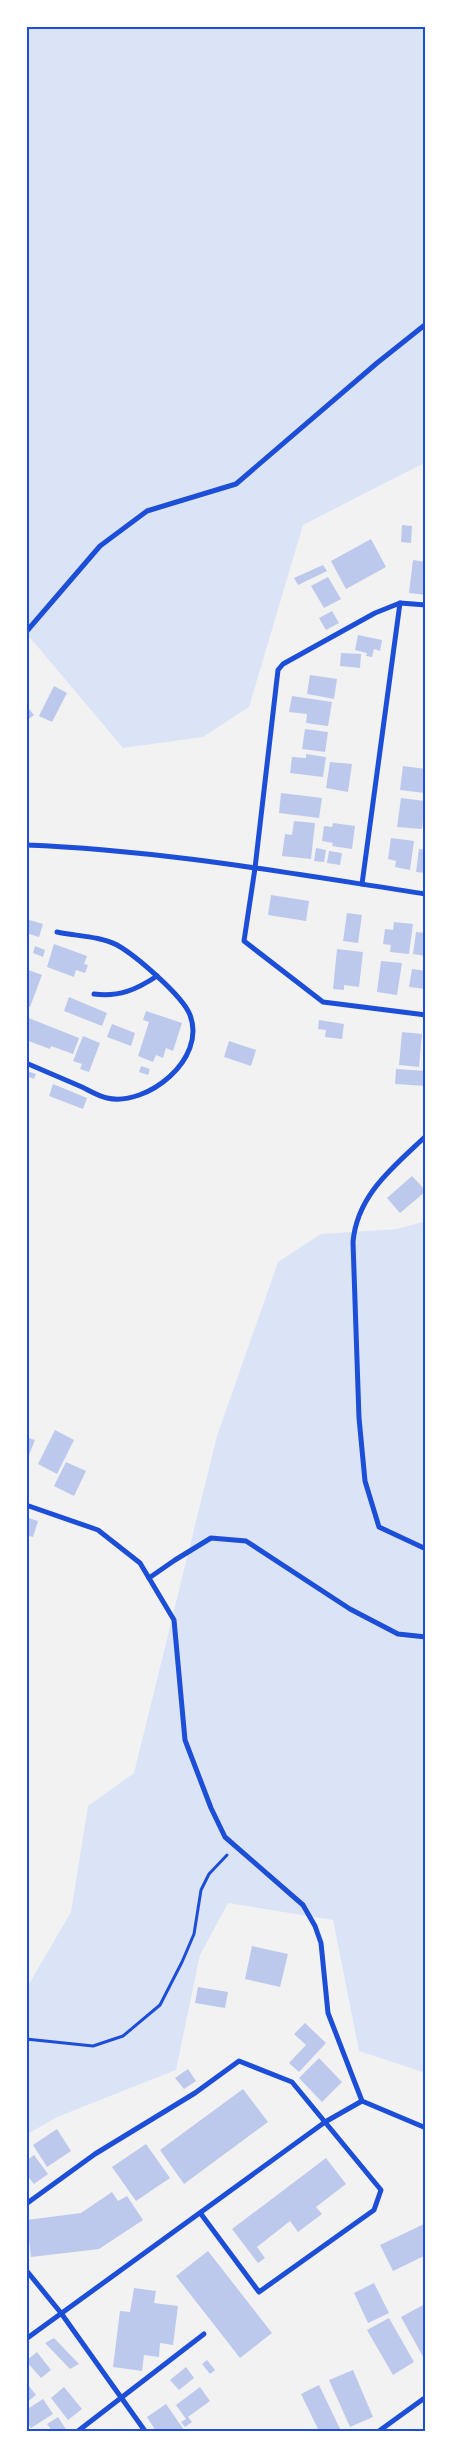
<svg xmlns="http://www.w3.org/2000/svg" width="452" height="2457" viewBox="0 0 452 2457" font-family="Inter,sans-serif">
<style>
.green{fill:#dbe4f7}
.building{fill:#bdc9ec}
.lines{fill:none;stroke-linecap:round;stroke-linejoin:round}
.path{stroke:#1d4ed8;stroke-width:3}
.minor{stroke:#1d4ed8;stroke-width:5}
.neatline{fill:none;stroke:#1d4ed8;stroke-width:2}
</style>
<rect width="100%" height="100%" fill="#f2f2f2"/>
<!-- green -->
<g class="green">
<polygon points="26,26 426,26 426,462 303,525 249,707 203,737 123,748 26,633"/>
<polygon points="426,1221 426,2073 359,2051 333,1920 228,1903 200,1955 176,2070 57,2117 26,2135 26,1989 71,1912 88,1806 134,1773 217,1436 278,1262 321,1234 397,1229"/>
</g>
<!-- building -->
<g class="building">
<polygon points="402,525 412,526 411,543 401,542"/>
<polygon points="371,539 386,567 346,589 331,561"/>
<polygon points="413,560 426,562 426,595 409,593"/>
<polygon points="323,565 327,571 298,585 294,578"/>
<polygon points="328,577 341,599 324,608 311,586"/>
<polygon points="332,611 339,623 326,630 319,618"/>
<polygon points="358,635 382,640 380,651 374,649 372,657 366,656 367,653 355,650"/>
<polygon points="341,653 361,654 360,668 340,666"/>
<polygon points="310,675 337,679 334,699 307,694"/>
<polygon points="54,686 67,693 52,722 39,716"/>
<polygon points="292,696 332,702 328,726 306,723 307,714 289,712"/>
<polygon points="26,705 34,715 26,721"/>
<polygon points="305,729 328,732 325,752 302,749"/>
<polygon points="306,754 326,757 323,777 290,773 292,757 306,758"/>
<polygon points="330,762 352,764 348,792 326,788"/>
<polygon points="403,766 426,769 425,793 400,790"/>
<polygon points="281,793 322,798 319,818 279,813"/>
<polygon points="401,798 425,801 422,829 397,827"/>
<polygon points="294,821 315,823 311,859 282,856 285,834 292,835"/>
<polygon points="333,823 355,826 352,849 332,846 333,843 322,841 324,826 332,827"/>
<polygon points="391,838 414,841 410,870 395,867 396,861 388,859"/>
<polygon points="316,848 326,850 324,862 314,861"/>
<polygon points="419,849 426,850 426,873 416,872"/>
<polygon points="329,851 342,853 340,865 327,863"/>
<polygon points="271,895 309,901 306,921 268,915"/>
<polygon points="347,913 362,915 358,943 343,941"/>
<polygon points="26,919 43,924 39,937 26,933"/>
<polygon points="394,922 413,924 409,954 390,952 391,945 383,944 385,929 393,930"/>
<polygon points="416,932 426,933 426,956 413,954"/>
<polygon points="54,944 87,956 84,964 88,965 85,973 76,970 74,977 47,967"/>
<polygon points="35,946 45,950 43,957 33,953"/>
<polygon points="337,949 363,952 359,987 344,985 344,990 333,989"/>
<polygon points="381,961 402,963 397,995 377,992"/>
<polygon points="26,969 42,975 30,1007 26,1005"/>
<polygon points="412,969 426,971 426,989 409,987"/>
<polygon points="69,997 107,1013 102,1026 64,1011"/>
<polygon points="146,1011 182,1023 173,1051 166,1048 163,1058 156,1055 153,1062 138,1056 149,1022 143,1020"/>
<polygon points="26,1017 79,1038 73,1054 51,1046 50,1049 26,1040"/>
<polygon points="319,1020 344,1024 342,1039 325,1037 326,1030 318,1029"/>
<polygon points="112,1024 135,1033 131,1046 107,1037"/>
<polygon points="402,1032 422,1034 419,1067 399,1065"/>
<polygon points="83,1036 100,1043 89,1072 80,1069 82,1064 73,1061"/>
<polygon points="229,1041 256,1050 251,1066 224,1057"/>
<polygon points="141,1066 150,1069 148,1075 139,1072"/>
<polygon points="396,1069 426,1071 426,1086 395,1084"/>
<polygon points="27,1071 36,1074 34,1079 26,1076"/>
<polygon points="53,1084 87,1098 83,1109 49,1096"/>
<polygon points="412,1176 426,1191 400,1213 387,1198"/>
<polygon points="55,1430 74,1440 57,1474 38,1464"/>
<polygon points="26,1437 35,1440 26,1462"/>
<polygon points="66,1462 86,1471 74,1496 54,1486"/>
<polygon points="26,1517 38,1521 33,1537 26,1535"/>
<polygon points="252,1946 288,1954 280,1987 245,1979"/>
<polygon points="198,1987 228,1992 225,2008 195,2003"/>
<polygon points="305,2023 326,2043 299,2072 289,2063 306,2045 294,2034"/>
<polygon points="319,2058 342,2082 322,2102 299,2078"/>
<polygon points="188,2069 196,2081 184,2089 175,2078"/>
<polygon points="243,2089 268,2122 184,2184 160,2150"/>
<polygon points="57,2129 71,2151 47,2167 33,2145"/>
<polygon points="146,2144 170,2178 136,2201 112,2167"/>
<polygon points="34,2155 48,2174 34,2184 26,2174 26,2161"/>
<polygon points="326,2158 346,2184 316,2207 322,2214 298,2232 290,2221 257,2247 265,2258 258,2263 232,2229"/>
<polygon points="112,2192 118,2201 127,2196 143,2220 99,2249 31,2257 27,2220 81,2213"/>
<polygon points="424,2224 426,2255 393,2271 380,2245"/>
<polygon points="208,2251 272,2333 240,2358 176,2276"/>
<polygon points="374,2283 389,2313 368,2323 354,2293"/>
<polygon points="134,2288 156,2291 154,2303 178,2306 173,2345 160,2343 159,2357 144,2355 142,2371 113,2367 120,2311 130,2312"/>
<polygon points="423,2305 426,2310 426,2362 401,2317"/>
<polygon points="389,2318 414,2362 393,2375 367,2330"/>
<polygon points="54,2338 79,2364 70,2369 45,2343"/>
<polygon points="37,2352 51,2370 41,2378 26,2361"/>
<polygon points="207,2360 215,2370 210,2374 202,2364"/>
<polygon points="186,2367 194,2378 179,2390 170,2380"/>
<polygon points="353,2370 373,2417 350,2427 329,2380"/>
<polygon points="26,2382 36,2395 26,2403"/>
<polygon points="319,2385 341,2431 319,2431 301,2394"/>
<polygon points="64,2387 82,2409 68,2420 51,2398"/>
<polygon points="200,2387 210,2401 188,2417 192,2422 185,2427 181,2422 186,2419 176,2405"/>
<polygon points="43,2399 53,2414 31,2428 26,2421 26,2410"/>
<polygon points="166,2404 184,2430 183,2431 156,2431 147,2417"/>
<polygon points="58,2417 67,2431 52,2431 47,2424"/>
</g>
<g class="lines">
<!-- path -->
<polyline class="path" points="26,2039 93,2046 123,2036 160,2005 182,1962 194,1934 201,1890 209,1874 227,1855"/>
<!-- minor -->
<g class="minor">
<polyline points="426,605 400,603 375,613 283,664 278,670 255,868 244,941 323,1002 426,1015"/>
<polyline points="26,632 100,546 147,511 236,484 377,363 426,324"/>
<path d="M26,845c134,5 267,29 400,49"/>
<polyline points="362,884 400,603"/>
<path d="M94,994c25,3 42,-4 63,-18"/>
<path d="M26,1063c19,8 37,16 56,24 8,4 16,9 25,11 40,9 100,-39 83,-83 -7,-19 -55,-60 -73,-70 -17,-9 -42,-9 -60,-13"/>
<path d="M426,1136c-33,31 -69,59 -73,106l6,176 6,63 14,46 47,22"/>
<polyline points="26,1505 98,1530 140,1563 174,1620 185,1740 211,1808 225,1837 303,1905 315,1926 321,1943 328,2013 362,2101 426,2128"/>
<polyline points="149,1578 175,1560 211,1538 246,1541 350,1609 398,1634 426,1637"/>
<polyline points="26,2204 95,2154 195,2093 239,2061 292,2082 381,2190 374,2210 259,2292 201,2214"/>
<polyline points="26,2270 61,2313 145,2431"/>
<polyline points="26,2339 325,2122 362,2101"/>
<polyline points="78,2431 204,2334"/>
<polyline points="379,2431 426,2397"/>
</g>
</g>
<!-- border -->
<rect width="452" height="2457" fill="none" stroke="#ffffff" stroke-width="55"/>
<rect x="28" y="28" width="396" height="2402" class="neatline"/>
</svg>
